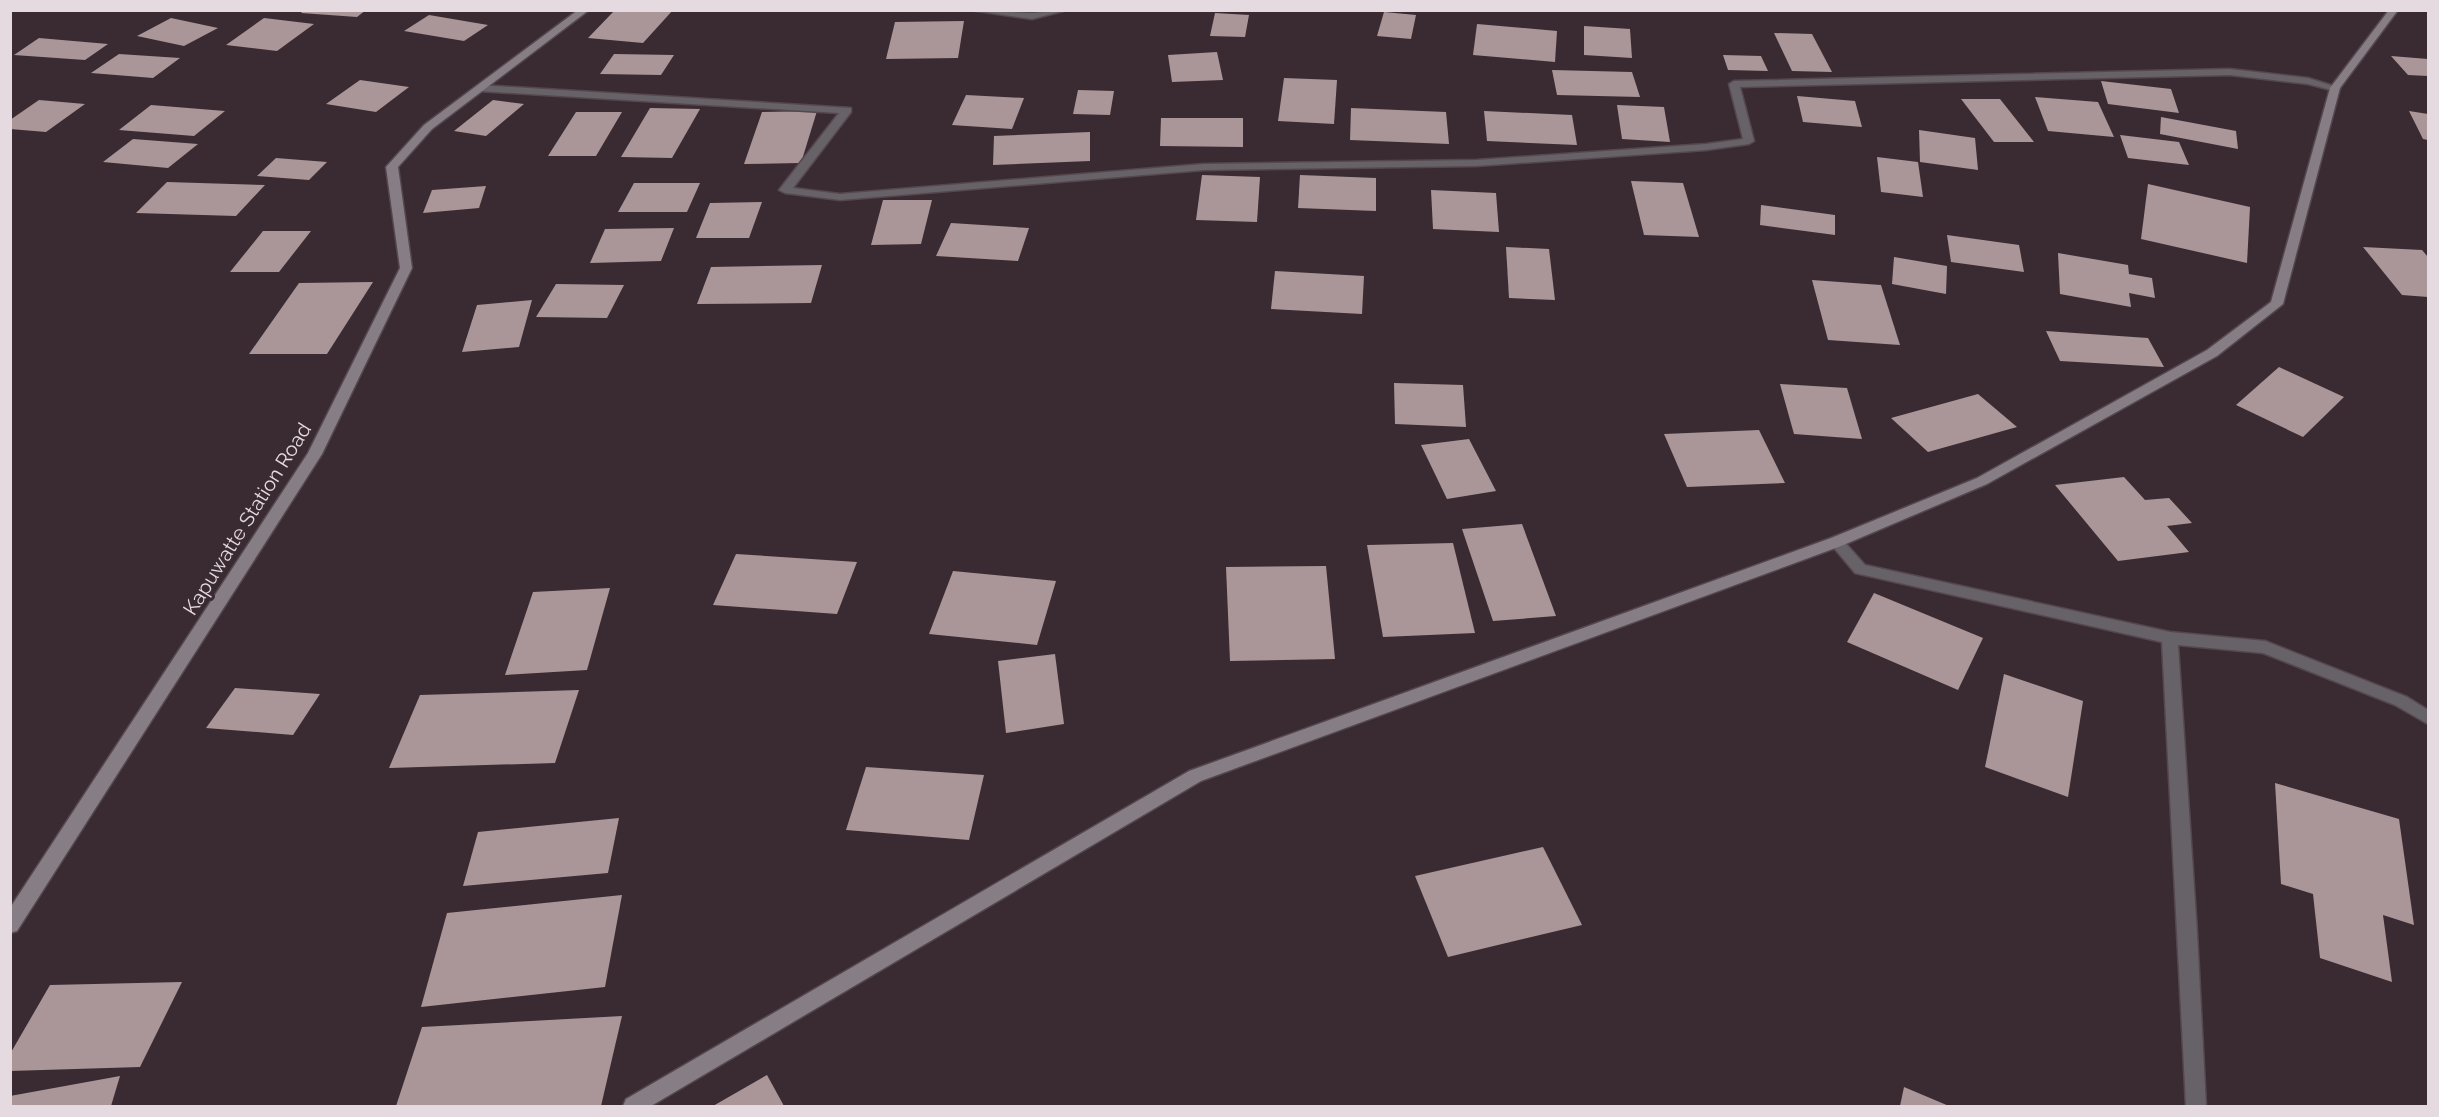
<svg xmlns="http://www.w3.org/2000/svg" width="2439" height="1117" viewBox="0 0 2439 1117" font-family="Raleway,sans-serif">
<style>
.building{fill:#aa9698}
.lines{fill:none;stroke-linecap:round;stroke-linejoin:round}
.street-casing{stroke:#55474e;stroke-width:3}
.secondary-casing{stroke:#55474e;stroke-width:3}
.street{fill:#676267;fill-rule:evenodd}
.secondary{fill:#867d85;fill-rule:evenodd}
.labels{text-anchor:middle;stroke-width:6;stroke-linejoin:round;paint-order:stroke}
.street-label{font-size:20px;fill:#e4dadf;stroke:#3a2b32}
</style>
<rect width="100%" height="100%" fill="#3a2b32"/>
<!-- building -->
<g class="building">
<polygon points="304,10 366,10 357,17 301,13"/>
<polygon points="615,10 673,10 643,43 588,38"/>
<polygon points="1384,12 1416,15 1411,39 1377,36"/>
<polygon points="1215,13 1249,15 1245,37 1210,36"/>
<polygon points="429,15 488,25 464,41 404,31"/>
<polygon points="171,18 218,28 184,46 137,36"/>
<polygon points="264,18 314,24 277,51 226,45"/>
<polygon points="964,21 958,58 886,59 895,22"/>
<polygon points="1477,24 1557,31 1555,62 1473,55"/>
<polygon points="1584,26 1630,29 1632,58 1584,55"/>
<polygon points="1774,33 1812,34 1832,72 1792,71"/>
<polygon points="39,38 108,44 85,60 14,55"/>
<polygon points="1217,52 1223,80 1172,82 1168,55"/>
<polygon points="119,54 180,58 153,78 91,73"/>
<polygon points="614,54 674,55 661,75 600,74"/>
<polygon points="1723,55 1761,56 1768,71 1728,70"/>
<polygon points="2391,56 2428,59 2428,76 2408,75"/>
<polygon points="1552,70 1632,72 1640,97 1557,95"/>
<polygon points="1284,78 1337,80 1334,124 1278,121"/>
<polygon points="360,80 409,87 376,112 326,104"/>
<polygon points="2101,81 2171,89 2179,113 2108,104"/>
<polygon points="1078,90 1114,91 1110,115 1073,114"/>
<polygon points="966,95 1024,98 1012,129 952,125"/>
<polygon points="1797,96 1855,101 1862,127 1803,122"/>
<polygon points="2035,97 2098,102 2114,137 2048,131"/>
<polygon points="1961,99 2000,99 2034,142 1994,142"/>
<polygon points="39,100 85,104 46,132 10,129 10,120"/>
<polygon points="493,100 524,104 486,136 454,131"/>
<polygon points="151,105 225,111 194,136 119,130"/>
<polygon points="1617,105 1664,107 1670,142 1622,139"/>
<polygon points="650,108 700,109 672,158 621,157"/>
<polygon points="1351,108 1446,112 1449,144 1350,140"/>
<polygon points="817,111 801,163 744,164 762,112"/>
<polygon points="1484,111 1572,115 1577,145 1487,141"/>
<polygon points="2409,111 2428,114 2428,140 2423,139"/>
<polygon points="576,112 622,112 596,156 548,156"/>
<polygon points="2161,117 2236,131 2238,149 2160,134"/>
<polygon points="1161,118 1243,118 1243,147 1160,146"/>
<polygon points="1919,130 1975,138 1978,170 1920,162"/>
<polygon points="1090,132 1090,161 993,165 994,136"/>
<polygon points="2120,135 2179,142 2189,165 2128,158"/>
<polygon points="133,139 198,144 168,168 103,162"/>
<polygon points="1877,157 1918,162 1923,197 1881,192"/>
<polygon points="276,158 327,162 309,180 257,176"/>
<polygon points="1202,175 1260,177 1257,222 1196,220"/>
<polygon points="1300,175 1376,178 1376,211 1298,208"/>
<polygon points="1631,181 1683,183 1699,237 1644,235"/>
<polygon points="167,182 265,185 236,216 136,213"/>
<polygon points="634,183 700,183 687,212 618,212"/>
<polygon points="2148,184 2250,207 2247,263 2141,239"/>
<polygon points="486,186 479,208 423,213 432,190"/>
<polygon points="1431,190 1496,193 1499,232 1433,229"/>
<polygon points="883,200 932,200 921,244 871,245"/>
<polygon points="762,202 749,238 696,238 710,203"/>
<polygon points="1761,205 1835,215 1835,235 1760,225"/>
<polygon points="951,223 1029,228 1018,261 936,256"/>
<polygon points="674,228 661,261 590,263 605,229"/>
<polygon points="263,231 311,231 279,272 230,272"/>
<polygon points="1947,235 2019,245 2024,272 1951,262"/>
<polygon points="1506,247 1549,249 1555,300 1509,298"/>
<polygon points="2363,247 2422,250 2428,257 2428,297 2402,295"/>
<polygon points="2058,253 2128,265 2129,274 2152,278 2155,298 2129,293 2131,307 2060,294"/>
<polygon points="1894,257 1947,266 1946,294 1892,284"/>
<polygon points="822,265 811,303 697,304 711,267"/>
<polygon points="1275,271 1364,276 1362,314 1271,309"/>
<polygon points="1812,280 1881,285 1900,345 1828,340"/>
<polygon points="373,282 327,354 249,354 299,283"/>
<polygon points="556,284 624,285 607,318 536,317"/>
<polygon points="532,300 519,347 462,352 477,305"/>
<polygon points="2046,331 2148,338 2164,367 2060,361"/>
<polygon points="2279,367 2344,397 2303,437 2236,405"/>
<polygon points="1394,383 1463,385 1466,427 1395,424"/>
<polygon points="1780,384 1847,388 1862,439 1794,434"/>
<polygon points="1978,394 2017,427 1928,452 1891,418"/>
<polygon points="1759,430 1785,483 1687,487 1664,434"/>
<polygon points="1469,439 1496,491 1447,499 1421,445"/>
<polygon points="2124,477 2145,500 2169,498 2192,523 2167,526 2189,552 2118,561 2055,485"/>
<polygon points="1522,524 1556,616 1493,621 1462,529"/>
<polygon points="1453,543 1475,633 1383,637 1367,545"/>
<polygon points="736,554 857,562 837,614 713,605"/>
<polygon points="1326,566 1335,659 1230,661 1226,567"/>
<polygon points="953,571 1056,581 1037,645 929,634"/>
<polygon points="610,588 587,670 505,675 533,592"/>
<polygon points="1874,593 1983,638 1958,690 1847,642"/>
<polygon points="1055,654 1064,724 1006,733 998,661"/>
<polygon points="2004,674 2083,701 2068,797 1985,767"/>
<polygon points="235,688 320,694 293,735 206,728"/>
<polygon points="579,690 555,763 389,768 420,695"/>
<polygon points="866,767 984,775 969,840 846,830"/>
<polygon points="2275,783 2399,819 2414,925 2383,915 2392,982 2320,958 2313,894 2281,884"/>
<polygon points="619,818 608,873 463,886 478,832"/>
<polygon points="1543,847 1582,925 1448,957 1415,876"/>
<polygon points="622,895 605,987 421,1007 447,913"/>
<polygon points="182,982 140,1067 10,1071 10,1054 50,985"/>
<polygon points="622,1016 601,1106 396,1106 422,1027"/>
<polygon points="767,1075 784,1106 713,1106"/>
<polygon points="120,1076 111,1106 10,1106 10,1096"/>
<polygon points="1904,1087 1949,1106 1900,1106"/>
</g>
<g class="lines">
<!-- street casing -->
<g class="street-casing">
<g id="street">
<polygon points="970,10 1032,13 1067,10 1032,19"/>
<polygon points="2230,69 2308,78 2340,88 2335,91 2308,84 2230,75 1740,87 1754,141 1749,144 1706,150 1476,166 1204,170 840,200 785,193 779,190 839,113 479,91 474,88 479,85 851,108 851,112 793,188 840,194 1204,164 1476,160 1706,144 1743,139 1729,84 1734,81"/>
<polygon points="1836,537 1841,538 1865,565 2170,632 2265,641 2407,697 2428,710 2428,724 2395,705 2263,653 2178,645 2197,932 2206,1106 2186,1106 2162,642 1855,573 1829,542"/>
</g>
</g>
<!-- secondary casing -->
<g class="secondary-casing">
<g id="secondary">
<polygon points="578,10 589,10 432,129 398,167 412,268 322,454 17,931 10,933 10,908 308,453 400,268 386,167 424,125"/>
<polygon points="2389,10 2398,10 2340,88 2283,304 2217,356 1987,484 1841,546 1201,781 651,1106 623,1106 626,1099 1189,771 1831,538 1977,478 2207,350 2271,302 2330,88"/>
</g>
</g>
<!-- street -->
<use href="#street" class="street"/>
<!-- secondary -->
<use href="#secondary" class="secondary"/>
</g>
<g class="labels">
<!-- street labels -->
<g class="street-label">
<text transform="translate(247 519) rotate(-58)" y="7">Kapuwatte Station Road</text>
</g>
</g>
<!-- border -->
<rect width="2439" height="1117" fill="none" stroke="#e4dadf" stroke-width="24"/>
</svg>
